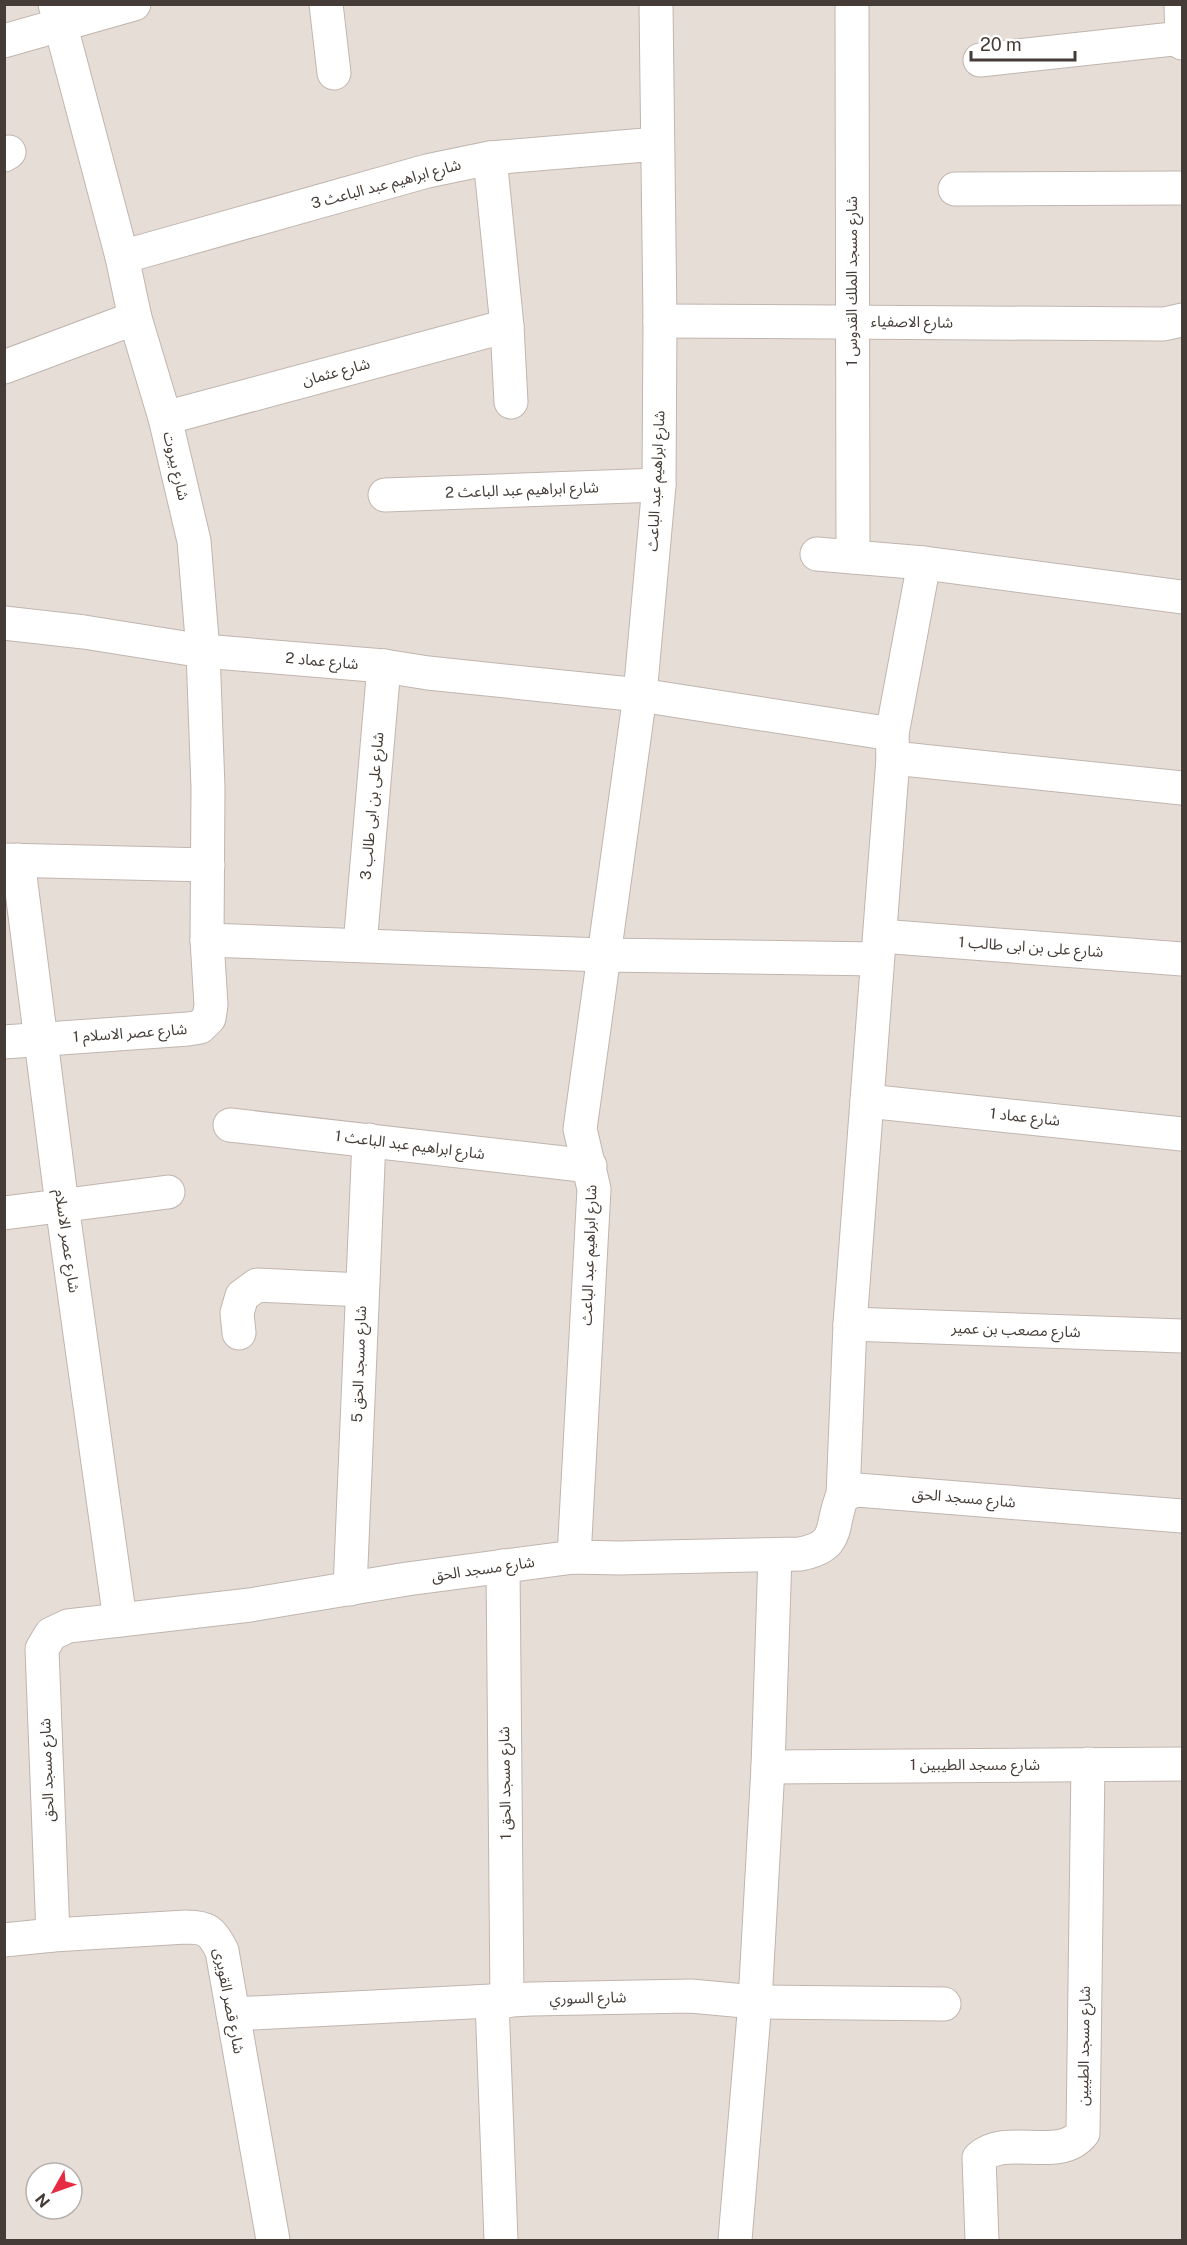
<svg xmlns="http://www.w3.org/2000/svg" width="1187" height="2245" viewBox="0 0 1187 2245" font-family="'Public Sans','Noto Sans Arabic',sans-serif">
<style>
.residential{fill:#e6ddd7;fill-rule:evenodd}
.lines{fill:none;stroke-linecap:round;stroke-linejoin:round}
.minor-casing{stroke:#c0b5af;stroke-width:35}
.minor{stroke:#fff;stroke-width:33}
.labels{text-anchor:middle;stroke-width:6;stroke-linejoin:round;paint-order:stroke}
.street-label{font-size:15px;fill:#453c37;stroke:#fff}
</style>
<rect width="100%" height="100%" fill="#f3ede8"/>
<!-- residential -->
<path class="residential" d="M5,5h1177v2235h-1177zM36,2173h36v36h-36z"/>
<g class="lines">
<!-- minor casing -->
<g class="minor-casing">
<g id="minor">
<polyline points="326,4 334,73"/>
<polyline points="852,4 853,557"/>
<polyline points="1181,4 1182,43"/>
<polyline points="4,41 134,4"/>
<polyline points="980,60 1182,38"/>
<polyline points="4,155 9,152"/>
<polyline points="490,158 507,326 511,402"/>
<polyline points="955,189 1182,188"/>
<polyline points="122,257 427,171 490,158 657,144"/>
<polyline points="660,321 1164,324 1182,320"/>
<polyline points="4,367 135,318"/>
<polyline points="165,418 507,326"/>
<polyline points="385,495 659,485"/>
<polyline points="817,554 924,563 1182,597"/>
<polyline points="4,623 84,632 203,651 384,666 428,673 640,695 892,734"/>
<polyline points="893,758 1182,788"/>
<polyline points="4,860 208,865"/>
<polyline points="18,860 62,1205 120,1620"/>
<polyline points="880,936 1182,959"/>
<polyline points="207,940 603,955 877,959"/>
<polyline points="360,945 384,666"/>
<polyline points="4,1042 188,1029 200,1027 209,1018 211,1005 207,940 208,788 203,651 194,541 165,418 135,318 122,257 55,4"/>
<polyline points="867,1101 1182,1134"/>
<polyline points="230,1125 590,1166"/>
<polyline points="4,1213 168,1192"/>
<polyline points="850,1324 1182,1336"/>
<polyline points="239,1333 237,1313 242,1296 257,1285 362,1290"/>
<polyline points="843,1495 850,1324 893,758 892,734 924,563"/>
<polyline points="574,1557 594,1189 580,1129 640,695 659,485 660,321 656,4"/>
<polyline points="503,1566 507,2001"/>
<polyline points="350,1589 369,1140"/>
<polyline points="768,1767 1182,1764"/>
<path d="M53,1935l-11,-286 9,-15 17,-8 182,-21 157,-26 167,-22 44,1 182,-4c43,-8 29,-29 43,-59l14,-5 325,26"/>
<path d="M4,1940l49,-5 133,-8c21,0 26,4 36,24l51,289"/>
<polyline points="492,2001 501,2240"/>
<polyline points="233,2014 531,1999 691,1996 755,2002 944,2004"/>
<polyline points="735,2240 755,2002 768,1767 775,1555"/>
<path d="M982,2240l-3,-82c28,-26 80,6 104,-25l5,-369"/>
</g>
</g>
<!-- minor -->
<use href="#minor" class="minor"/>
</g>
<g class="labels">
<!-- street labels -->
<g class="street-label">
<text transform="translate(386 184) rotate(-15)" y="5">شارع ابراهيم عبد الباعث 3</text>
<text transform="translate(852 281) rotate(-90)" y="5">شارع مسجد الملك القدوس 1</text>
<text transform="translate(912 322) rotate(1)" y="5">شارع الاصفياء</text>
<text transform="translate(336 372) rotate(-15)" y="5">شارع عثمان</text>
<text transform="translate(176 466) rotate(77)" y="5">شارع بيروت</text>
<text transform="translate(656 481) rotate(-87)" y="5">شارع ابراهيم عبد الباعث</text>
<text transform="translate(522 490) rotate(-2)" y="5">شارع ابراهيم عبد الباعث 2</text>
<text transform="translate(322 661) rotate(5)" y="5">شارع عماد 2</text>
<text transform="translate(372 806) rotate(-85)" y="5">شارع على بن ابى طالب 3</text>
<text transform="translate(1031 947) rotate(4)" y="5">شارع على بن ابى طالب 1</text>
<text transform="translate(130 1033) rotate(-4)" y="5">شارع عصر الاسلام 1</text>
<text transform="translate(1025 1117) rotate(6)" y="5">شارع عماد 1</text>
<text transform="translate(410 1145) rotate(7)" y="5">شارع ابراهيم عبد الباعث 1</text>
<text transform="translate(67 1241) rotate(82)" y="5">شارع عصر الاسلام</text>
<text transform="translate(589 1255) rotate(-88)" y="5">شارع ابراهيم عبد الباعث</text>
<text transform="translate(1016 1330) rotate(2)" y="5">شارع مصعب بن عمير</text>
<text transform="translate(359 1364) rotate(-88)" y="5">شارع مسجد الحق 5</text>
<text transform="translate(964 1498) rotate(5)" y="5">شارع مسجد الحق</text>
<text transform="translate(483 1569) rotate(-8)" y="5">شارع مسجد الحق</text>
<text x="975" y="1770">شارع مسجد الطيبين 1</text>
<text transform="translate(47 1770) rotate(-92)" y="5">شارع مسجد الحق</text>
<text transform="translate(505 1783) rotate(-91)" y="5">شارع مسجد الحق 1</text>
<text transform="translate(588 1998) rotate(-1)" y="5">شارع السوري</text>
<text transform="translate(229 2001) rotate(79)" y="5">شارع قصر القويرى</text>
<text transform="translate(1084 2046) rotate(-89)" y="5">شارع مسجد الطيبين</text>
</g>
</g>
<!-- border -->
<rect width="1187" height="2245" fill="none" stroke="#453c37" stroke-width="12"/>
<!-- north arrow -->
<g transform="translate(54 2191) rotate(230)"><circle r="28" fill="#ffffff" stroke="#b5b1af" stroke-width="1.5"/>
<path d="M0-4.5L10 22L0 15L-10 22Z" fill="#e72b42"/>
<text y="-9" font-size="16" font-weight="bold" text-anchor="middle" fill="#453c37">N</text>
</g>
<!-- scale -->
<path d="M971 51v9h104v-9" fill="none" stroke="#453c37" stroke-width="3"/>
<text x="980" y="51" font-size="18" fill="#453c37" stroke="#ffffff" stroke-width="4.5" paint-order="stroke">20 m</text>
</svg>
